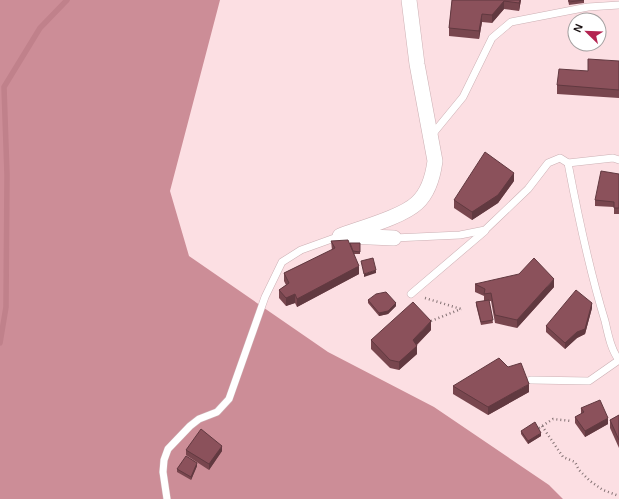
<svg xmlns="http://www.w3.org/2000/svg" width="619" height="499" viewBox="0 0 619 499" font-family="Helvetica,sans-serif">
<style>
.forest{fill:#cc8d97}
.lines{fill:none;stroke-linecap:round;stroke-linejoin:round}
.stream{stroke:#c0818b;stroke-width:5.5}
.lane-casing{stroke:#ccb0b4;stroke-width:8}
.street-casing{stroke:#ccb0b4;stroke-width:16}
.path{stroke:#847274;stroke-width:2.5;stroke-dasharray:1 3;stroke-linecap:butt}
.lane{stroke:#fff;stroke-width:7}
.street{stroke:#fff;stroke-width:15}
.wall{fill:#78464e}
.shaded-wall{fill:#613940}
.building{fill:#8b515b;stroke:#613940}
</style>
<rect width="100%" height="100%" fill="#fcdfe3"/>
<!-- forest -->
<polygon class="forest" points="0,0 220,0 170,191 189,256 328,352 434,407 549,485 563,499 0,499"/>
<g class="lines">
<!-- stream -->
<polyline class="stream" points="0,343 6,307 7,175 4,87 40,28 67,0"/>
<!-- lane casing -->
<g class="lane-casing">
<g id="lane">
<polyline points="431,136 463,97 492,38 511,22 588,7 619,5"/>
<polyline points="568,163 613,158 619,160"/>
<path d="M394,238l66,-3 25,-5 43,-41 20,-26 12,-5 8,5c10,53 21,106 37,158 3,13 6,29 14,39"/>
<polyline points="411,294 485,231"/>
<polyline points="531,380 589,381 619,360"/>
<polyline points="167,499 163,472 164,460 168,449 190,426 199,419 217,412 229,399 265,297 282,262 301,250 340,236"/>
</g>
</g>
<!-- street casing -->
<g class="street-casing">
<g id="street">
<path d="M340,236c21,-8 62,-19 77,-33 12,-11 16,-27 18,-42l-18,-97 -8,-64"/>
<polyline points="347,236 394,238"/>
</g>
</g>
<!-- path -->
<g class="path">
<polyline points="425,298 461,309"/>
<polyline points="431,321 461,309"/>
<polyline points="542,426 563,457 575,462 579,470 590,481 603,490 619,496"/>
<polyline points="539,428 553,419 571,421"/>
</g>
<!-- lane -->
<use href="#lane" class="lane"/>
<!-- street -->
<use href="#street" class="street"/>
</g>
<!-- wall -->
<g class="wall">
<polygon points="452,0 521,0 519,11 504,9 492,23 482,22 479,39 449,36 449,28"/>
<polygon points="568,0 584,0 584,3 569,5"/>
<polygon points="619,61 619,98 557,94 557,85 588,71"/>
<polygon points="619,174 619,214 614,214 614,207 595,206 595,200"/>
<polygon points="514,181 498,203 472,220 454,208 454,200"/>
<polygon points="331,241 350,246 350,243 360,243 360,254 354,254 359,274 297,307 295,303 286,306 279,298 279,290 286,285 284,281 284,273 332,250"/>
<polygon points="475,284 554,287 517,328 495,323 491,301 489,301 493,323 481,325 476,305 476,302 484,301 484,296 475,292"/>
<polygon points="368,300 396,306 388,314 379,316 368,303"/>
<polygon points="592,308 585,334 577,338 565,349 546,332 546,326"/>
<polygon points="431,330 417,345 417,354 399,370 390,368 371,349 371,340"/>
<polygon points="453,386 529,392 488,415 453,394"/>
<polygon points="581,408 608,424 585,437 575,423 575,417 581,414"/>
<polygon points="619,415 619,448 610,428 610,420"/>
<polygon points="521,431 541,436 528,444 521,434"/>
<polygon points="186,450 222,451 209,470 186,455"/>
<polygon points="197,466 191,480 177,472 177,469"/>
</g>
<!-- shaded-wall -->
<g class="shaded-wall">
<polygon points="520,0 521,0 519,11 519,3"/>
<polygon points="504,1 504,9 492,23 492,15"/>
<polygon points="482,14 482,22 479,39 479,31"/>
<polygon points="514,173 514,181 498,203 472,220 472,212"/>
<polygon points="359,266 359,274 297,307 297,299"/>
<polygon points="376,270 376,273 364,277 364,274"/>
<polygon points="554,279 554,287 517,328 517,320"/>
<polygon points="295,294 295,303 286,306 286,298"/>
<polygon points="396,303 396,306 388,314 379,316 379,313"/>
<polygon points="592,303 592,308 585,334 577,338 565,349 565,343"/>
<polygon points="431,321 431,330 413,348 413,340"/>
<polygon points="417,346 417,354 399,370 399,362"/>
<polygon points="529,384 529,392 488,415 488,407"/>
<polygon points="608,418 608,424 585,437 585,431"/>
<polygon points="541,433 541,436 528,444 528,441"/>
<polygon points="222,446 222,451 209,470 209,464"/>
<polygon points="197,463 197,466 191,480 191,477"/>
</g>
<!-- building -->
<g class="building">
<polygon points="452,0 520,0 519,3 504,1 492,15 482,14 479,31 449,28"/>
<polygon points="569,0 584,0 569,2"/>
<polygon points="588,59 619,61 619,90 557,85 559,69 588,71"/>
<polygon points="485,152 514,173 498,195 472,212 454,200"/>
<polygon points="601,171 619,174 619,208 614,208 614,202 595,200"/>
<polygon points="348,240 359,266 297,299 295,294 286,298 279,290 289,283 284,273 335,248 331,241"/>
<polygon points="350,243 360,243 360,252 353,251"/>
<polygon points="373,258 376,270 364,274 361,261"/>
<polygon points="534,258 554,279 517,320 495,315 491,293 484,294 485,289 475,284 519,274"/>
<polygon points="576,290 592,303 585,329 577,332 565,343 546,326"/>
<polygon points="386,292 396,303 388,311 379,313 368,300 376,294"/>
<polygon points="489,300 493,320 481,322 476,302"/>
<polygon points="413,302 431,321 413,340 417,346 399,362 390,360 371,340"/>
<polygon points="499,358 508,367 521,363 529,384 488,407 453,386"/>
<polygon points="600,400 608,418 585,431 575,417 584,412 581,408"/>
<polygon points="619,415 619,440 610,420"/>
<polygon points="535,422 541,433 528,441 521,431"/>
<polygon points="201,429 222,446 209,464 186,450"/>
<polygon points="186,456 197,463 191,477 177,469"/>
</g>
<!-- north arrow -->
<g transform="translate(587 32) rotate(293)"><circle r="19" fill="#ffffff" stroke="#a29f9f"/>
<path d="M0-3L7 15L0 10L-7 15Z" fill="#b42451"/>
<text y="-6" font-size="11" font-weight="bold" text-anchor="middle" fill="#170e0f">N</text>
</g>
</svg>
